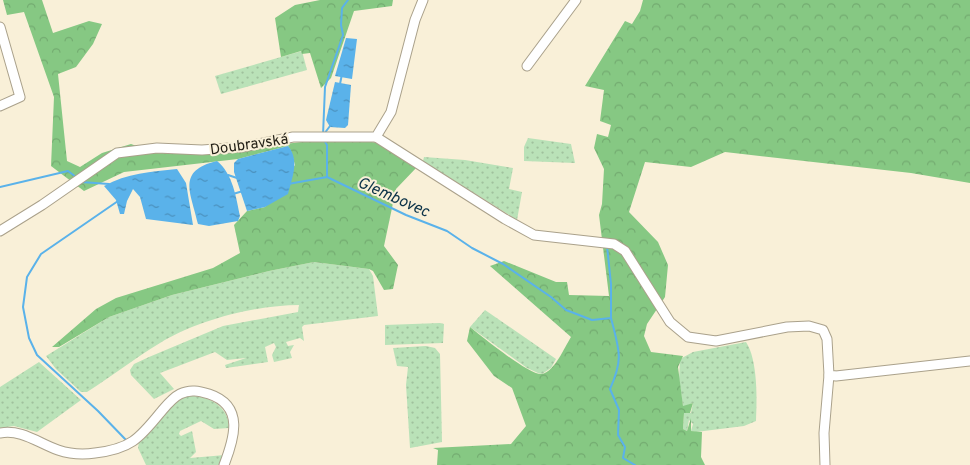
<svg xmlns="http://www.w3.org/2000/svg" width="970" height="465" viewBox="0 0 970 465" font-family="Overpass,sans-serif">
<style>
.grass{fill:url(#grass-dots)}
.forest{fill:url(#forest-crowns)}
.water{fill:url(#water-ripples)}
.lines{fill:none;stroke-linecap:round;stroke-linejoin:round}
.stream{stroke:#5ab2ea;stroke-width:2}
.minor-casing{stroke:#aaa18b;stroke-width:11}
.minor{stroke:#fff;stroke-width:9}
.labels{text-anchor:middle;stroke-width:4;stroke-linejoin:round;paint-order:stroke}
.street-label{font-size:15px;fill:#221f16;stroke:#f9f0d8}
.water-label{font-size:16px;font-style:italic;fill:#0b3248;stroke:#f9f0d8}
</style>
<defs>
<pattern id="grass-dots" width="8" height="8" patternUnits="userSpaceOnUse" patternTransform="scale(1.25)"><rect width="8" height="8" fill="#bae2b8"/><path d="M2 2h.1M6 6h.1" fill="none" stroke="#a0c19d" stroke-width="1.8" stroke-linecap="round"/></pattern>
<pattern id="forest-crowns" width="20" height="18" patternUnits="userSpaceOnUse" patternTransform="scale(1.25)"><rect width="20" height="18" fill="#86c883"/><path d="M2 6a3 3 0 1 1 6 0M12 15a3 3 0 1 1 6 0" fill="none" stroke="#73ab70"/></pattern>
<pattern id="water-ripples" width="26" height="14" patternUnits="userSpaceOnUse" patternTransform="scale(1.25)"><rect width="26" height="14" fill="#5ab2ea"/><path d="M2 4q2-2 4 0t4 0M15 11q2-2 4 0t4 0" fill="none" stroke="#4a90bd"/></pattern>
</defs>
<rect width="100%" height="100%" fill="#f9f0d8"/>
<!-- grass -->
<g class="grass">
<polygon points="302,51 307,70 221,94 215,76"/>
<polygon points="528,138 571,144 575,163 524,161 524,147"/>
<polygon points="424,157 465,160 513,168 509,189 522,192 517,220 426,163 423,161"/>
<path d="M314,262l55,7 4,7 5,40 -74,9 -2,2 2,14 -4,-3 -14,4 2,4 6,-1 -4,7 2,6 -18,4 -2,-7 4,-8 -2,-4 -9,4 3,15 -42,6 -1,-3 21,-7 -19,2 -12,-8 -55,21 14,16 -20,10 -23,-24 -1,-5 4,-6 15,-7 74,-31 75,-14 1,-7c-43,0 -102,15 -139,38 -25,15 -48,33 -73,49h-6l-25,-23 -10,-13 63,-39 63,-22 97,-24z"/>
<polygon points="485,310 556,359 551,368 542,374 538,373 527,368 470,327"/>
<polygon points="440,323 444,324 443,343 385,345 385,325"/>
<path d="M746,342c12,18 11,59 10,79l-12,5 -48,6 -5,-1 2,-7 -4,-4 -2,11 -4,-2 1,-16h7l2,-10 -10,4 -4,-28 1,-20 13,-7z"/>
<polygon points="426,346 435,348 440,354 442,442 410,448 406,385 408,367 397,366 393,348"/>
<polygon points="39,362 81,400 37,432 14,426 0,428 0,387"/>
<path d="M187,396c20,-1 42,9 42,32l-15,1 -13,-8 -21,10 -1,3 2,2 11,-5 4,21 -6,6 35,-3 -4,10h-75l-8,-17 1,-6 32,-37z"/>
</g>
<!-- forest -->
<g class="forest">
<polygon points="3,0 42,0 53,33 89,21 102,24 93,44 76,67 58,74 67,161 80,167 102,153 131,144 156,153 205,154 301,142 357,140 379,143 417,167 396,189 384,246 398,265 393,289 384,290 373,271 369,269 314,262 269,271 172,295 109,317 59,347 52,347 96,309 116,298 213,268 240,253 234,225 247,211 265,207 295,165 291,151 288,146 238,159 124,172 84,191 51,166 54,97 24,12 7,15"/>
<polygon points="320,0 393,0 392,6 354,11 331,78 321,88 310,53 302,54 301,51 281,57 275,18 295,5"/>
<path d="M643,0h327v183l-59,-10 -186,-21 -34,15 -46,-5 -16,50 29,30 10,23 -3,32 -18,27 -3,12 7,16 32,4 -5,11 5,39 10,-3 -3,10h-6l-1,16 4,2 4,-13v13l11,1 -1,25 4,8h-268l1,-15 -5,-2 78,-4 15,-18 -14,-38 -18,-12 -27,-35 3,-14c10,8 60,49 72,47 13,-3 22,-26 29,-37l-81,-71 14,-5 52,21h11l2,13 40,1 -10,-81 3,-11 2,-35 -10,-21 3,-14 11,3 3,-12 -11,-4 4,-31 -19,-4 40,-65 7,3 8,-13z"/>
</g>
<!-- water -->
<g class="water">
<polygon points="346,38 357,39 352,79 335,76"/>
<polygon points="335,82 351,85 348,125 345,128 330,127 326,120"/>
<path d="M288,146c12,14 4,32 0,48l-23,13 -18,4 -13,-39v-9l4,-4z"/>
<path d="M217,161c16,13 19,36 23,55l-2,5 -29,5 -11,-2c-7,-32 -22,-53 19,-63z"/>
<path d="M177,169l9,14 7,42 -47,-6 -6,-22 -7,-8 -6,12 -3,13h-4l-4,-14 -12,-14c23,-13 47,-14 73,-17z"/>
</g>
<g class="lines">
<!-- stream -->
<g class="stream">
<polyline points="340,84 342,74"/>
<polyline points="324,134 330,126"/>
<polyline points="323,135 325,87 343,35 341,25 342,8 348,0"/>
<polyline points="324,140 327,145 327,177"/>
<polyline points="228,175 237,178"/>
<polyline points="81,182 109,184"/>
<path d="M288,184l39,-7 79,38 41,16 25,17 31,16 48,33 15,13 26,10 19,-2c8,32 13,40 -1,71l9,21 -1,25 7,12 -2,11 12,7"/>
<polyline points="0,187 68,171 76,177"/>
<polyline points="233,194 243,191"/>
<polyline points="118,201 41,254 27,277 23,307 29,338 37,355 98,411 127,441"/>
<polyline points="607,246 611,284 611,318"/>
</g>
<!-- minor casing -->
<g class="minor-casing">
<g id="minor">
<polyline points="0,27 20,97 0,106"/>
<polyline points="527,66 576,0"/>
<polyline points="376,137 505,219 534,235 614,244 625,251 670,322 688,337 716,341 787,327 809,326 823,330 827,339 829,375 836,376 970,361"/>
<polyline points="0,231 42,205 117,153 157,148 202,150 243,147 293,137 376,137 391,112 415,20 423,0"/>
<path d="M0,433c22,-4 38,10 58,17 12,4 25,5 37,3 35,-4 44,-14 65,-40 6,-7 12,-15 20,-19 10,-5 19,-3 29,0 36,12 25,45 15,71"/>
<polyline points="825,465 824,433 829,375"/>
</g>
</g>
<!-- minor -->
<use href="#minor" class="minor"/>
</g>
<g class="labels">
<!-- street labels -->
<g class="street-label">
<text transform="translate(249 144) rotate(-8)" y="5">Doubravská</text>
</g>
<!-- water labels -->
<g class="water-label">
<text transform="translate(394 196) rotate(24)" y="6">Glembovec</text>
</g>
</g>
</svg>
